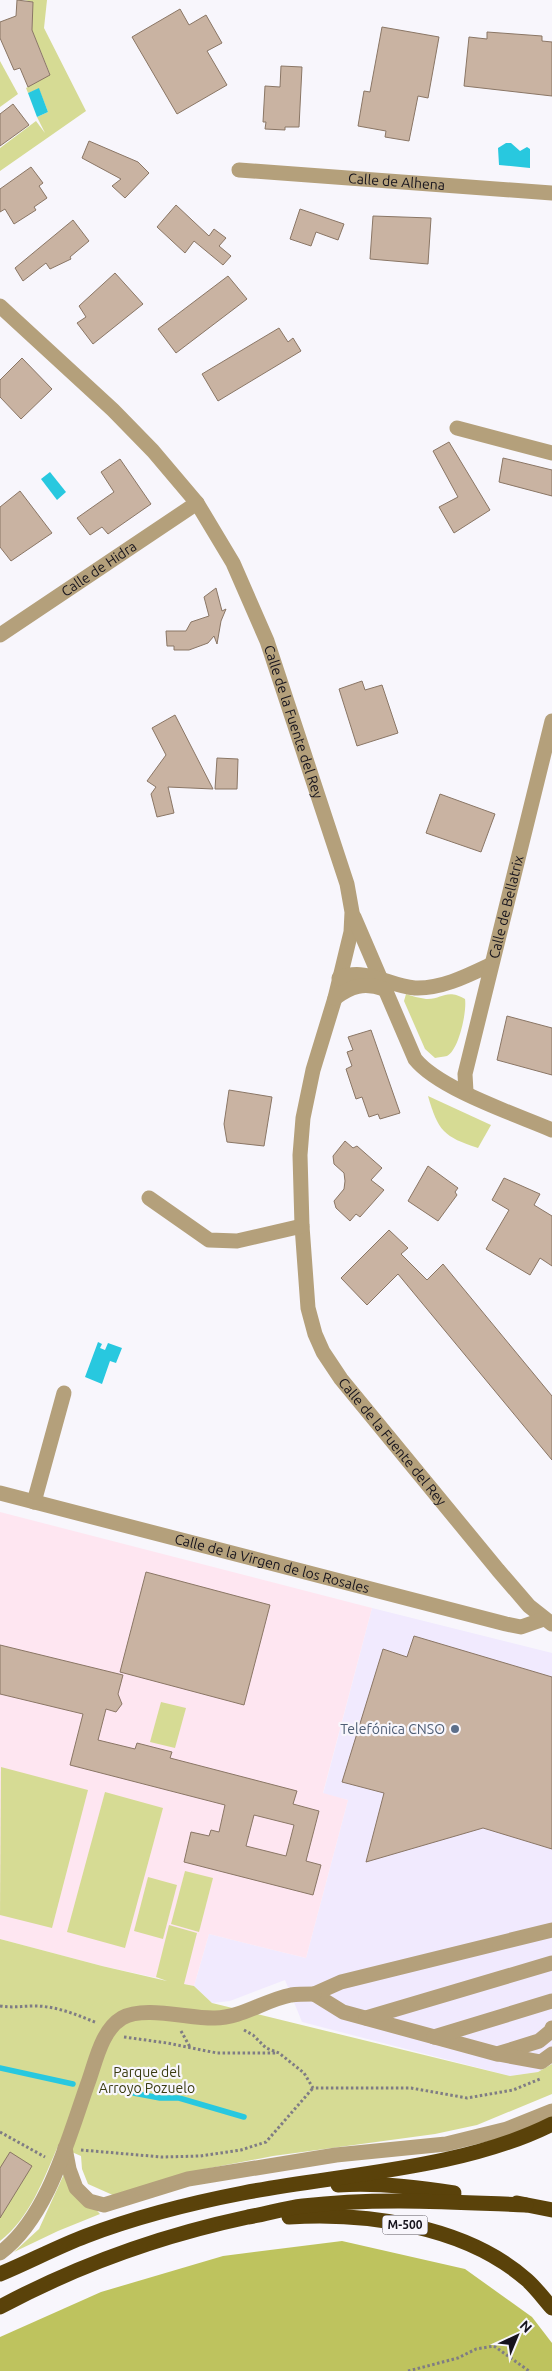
<svg xmlns="http://www.w3.org/2000/svg" width="552" height="2371" viewBox="0 0 552 2371" font-family="Ubuntu,sans-serif">
<style>
.built{fill:#f1eafe}
.education{fill:#fee6f1}
.green{fill:#d6db94}
.forest{fill:#bec35e}
.water{fill:#28c8df}
.lines{fill:none;stroke-linecap:round;stroke-linejoin:round}
.stream{stroke:#28c8df;stroke-width:5.5}
.building{fill:#c9b3a2;stroke:#8a7665;fill-rule:evenodd}
.path{stroke:#7f7c84;stroke-width:3;stroke-dasharray:2.5 2.5;stroke-linecap:butt}
.minor{stroke:#b4a07b;stroke-width:15}
.highway{stroke:#5a420a;stroke-width:15}
.service-dot{fill:#5c6f8a;stroke:#f8f6fc;stroke-width:2}
.labels{text-anchor:middle;stroke-width:4.5;stroke-linejoin:round;paint-order:stroke}
.shield{fill:#f8f6fc;stroke:#5a575f;stroke-width:1}
.shield-label{font-size:12px;font-weight:bold;fill:#16131c}
.street-label{font-size:14px;fill:#16131c;stroke:#f8f6fc}
.service-label{font-size:14px;fill:#4e5e75;stroke:#f8f6fc;text-anchor:end}
.park-label{font-size:14px;fill:#3a3c11;stroke:#f8f6fc}
</style>
<rect width="100%" height="100%" fill="#f8f6fc"/>
<!-- built -->
<polygon class="built" points="372,1608 552,1653 552,2064 538,2072 510,2076 302,2022 285,1980 230,2001 212,2003 194,1986 209,1934 306,1958 348,1800 323,1794"/>
<!-- education -->
<polygon class="education" points="0,1512 372,1608 323,1793 348,1800 306,1958 209,1934 194,1986 102,1966 0,1939"/>
<!-- green -->
<g class="green">
<polygon points="24,0 47,0 44,28 86,111 0,171 0,148 36,121 45,133 37,117 48,112 39,89 28,93 26,88 50,74 32,30 33,2"/>
<polygon points="0,61 18,94 0,107"/>
<path d="M406,994c6,2 13,4 20,5 16,1 20,-11 39,0 2,12 -6,51 -18,57 -3,1 -9,1 -12,2l-10,-9 -21,-48z"/>
<path d="M428,1096l63,29 -13,23c-34,-11 -40,-17 -50,-52z"/>
<polygon points="161,1702 186,1708 175,1748 150,1742"/>
<polygon points="1,1767 88,1790 52,1928 0,1915"/>
<polygon points="105,1792 163,1808 125,1948 67,1932"/>
<polygon points="185,1871 213,1878 199,1932 171,1924"/>
<polygon points="148,1877 177,1885 163,1939 134,1931"/>
<path d="M169,1925l28,8 -13,51 10,2 18,17 298,73 28,-4 14,-8v30l-75,31 -42,9 -162,22 -68,13 -90,27 -27,-12 -6,-15 -1,-13 -23,-10c-15,34 -28,72 -58,95v-302l102,27 65,15 -11,-4z"/>
<polygon points="64,2174 100,2214 58,2231 14,2252 39,2229"/>
</g>
<!-- forest -->
<polygon class="forest" points="342,2241 465,2269 532,2317 552,2343 552,2371 0,2371 0,2337 101,2292 223,2256"/>
<!-- water -->
<g class="water">
<polygon points="39,88 48,112 37,117 28,93"/>
<polygon points="506,143 511,143 520,151 527,147 530,149 530,168 499,165 498,148"/>
<polygon points="50,472 66,492 57,500 41,479"/>
<polygon points="98,1342 102,1344 100,1348 105,1350 108,1343 122,1348 116,1363 110,1361 102,1384 85,1377"/>
</g>
<g class="lines">
<!-- stream -->
<g class="stream">
<polyline points="0,2068 73,2084"/>
<polyline points="107,2088 160,2098 179,2098 244,2117"/>
</g>
</g>
<!-- building -->
<g class="building">
<polygon points="17,0 33,2 32,30 50,75 28,87 20,68 14,70 0,38 0,22 16,16"/>
<polygon points="180,9 189,25 206,15 222,43 207,51 227,85 177,114 132,37"/>
<polygon points="382,27 439,37 428,98 418,96 409,141 385,137 386,131 358,126 364,91 370,92"/>
<polygon points="487,32 542,36 542,41 552,42 552,96 464,86 469,37 487,39"/>
<polygon points="281,66 302,67 299,127 285,127 285,130 265,129 266,122 263,122 265,86 280,87"/>
<polygon points="13,104 29,125 0,146 0,114"/>
<polygon points="89,141 138,162 149,173 125,198 112,186 121,179 82,158"/>
<polygon points="31,167 43,183 39,186 47,198 34,207 36,210 14,224 5,209 0,212 0,189"/>
<polygon points="176,205 209,236 214,229 226,238 219,246 231,256 223,265 194,241 185,253 157,227"/>
<polygon points="300,209 344,224 338,240 316,232 311,246 290,239"/>
<polygon points="373,216 431,218 428,264 370,259"/>
<polygon points="73,220 89,241 70,257 71,259 50,269 46,263 23,281 15,268"/>
<polygon points="115,273 143,304 93,344 77,323 86,317 79,306"/>
<polygon points="228,276 247,299 176,353 158,329"/>
<polygon points="279,328 288,342 293,338 301,351 218,401 202,374"/>
<polygon points="22,358 52,389 21,419 0,397 0,380"/>
<polygon points="449,442 490,510 454,533 439,507 458,497 433,451"/>
<polygon points="503,458 552,470 552,496 499,482"/>
<polygon points="120,459 151,504 108,534 102,527 90,535 77,518 114,492 101,472"/>
<polygon points="20,491 52,533 11,561 0,547 0,507"/>
<polygon points="216,588 222,611 226,609 221,621 217,644 214,636 208,643 189,650 174,650 174,646 167,646 166,631 186,631 191,622 209,616 204,597"/>
<polygon points="362,681 365,690 382,685 398,733 357,746 339,689"/>
<polygon points="175,715 213,789 168,787 174,813 157,817 151,794 156,787 147,781 166,755 152,728"/>
<polygon points="217,758 238,759 237,789 215,789"/>
<polygon points="440,794 495,814 481,852 426,833"/>
<polygon points="507,1016 552,1028 552,1075 497,1060"/>
<polygon points="371,1030 400,1113 380,1119 378,1114 369,1117 362,1097 356,1099 346,1069 352,1066 347,1052 353,1050 348,1037"/>
<polygon points="229,1090 272,1097 264,1146 227,1142 224,1124"/>
<polygon points="345,1141 353,1148 357,1146 382,1168 371,1180 384,1190 360,1217 356,1214 350,1221 336,1208 334,1201 344,1189 345,1181 344,1173 334,1164 333,1156"/>
<polygon points="428,1166 458,1188 455,1192 457,1195 438,1221 408,1201"/>
<polygon points="504,1178 540,1194 534,1205 552,1216 552,1266 540,1258 530,1275 486,1249 509,1210 492,1200"/>
<polygon points="389,1230 408,1248 401,1254 427,1280 443,1264 552,1396 552,1460 398,1274 367,1305 341,1278"/>
<polygon points="146,1572 270,1605 244,1705 120,1672"/>
<polygon points="414,1636 552,1677 552,1849 483,1828 366,1862 384,1793 342,1782 383,1649 407,1657"/>
<path d="M0,1645l123,30 -5,19 4,10 -6,8 -10,-3 -8,31 37,9 2,-6 35,9 -2,6 127,33 -4,13 26,7 -13,50 15,4 -8,30 -129,-33 7,-30 18,4 2,-6 8,2 6,-27 -155,-40 13,-51 -83,-20zM254,1815l40,10 -8,31 -40,-10z"/>
<polygon points="10,2152 32,2166 0,2218 0,2168"/>
</g>
<g class="lines">
<!-- path -->
<g class="path">
<path d="M0,2006c13,2 23,0 35,0 21,0 43,9 62,17"/>
<polyline points="244,2030 253,2035 266,2048 279,2053 304,2073 313,2088 411,2088 467,2098 513,2090 540,2079"/>
<polyline points="181,2031 190,2047"/>
<polyline points="124,2037 167,2043 217,2053 276,2053"/>
<polyline points="0,2132 45,2157"/>
<polyline points="81,2150 162,2157 200,2156 241,2150 266,2142 313,2088"/>
<polyline points="408,2371 458,2358 476,2349 494,2346 529,2371"/>
</g>
<!-- minor -->
<g class="minor">
<path id="s1" d="M239,170l313,23"/>
<path id="s2" d="M0,306l113,104 40,41 44,52 36,60 34,78 80,243 5,28 -1,20 -16,66 -22,72 -10,48 -3,37 2,71 6,82 7,26 8,18 18,27 157,191 31,36 23,18"/>
<polyline points="457,428 552,453"/>
<path id="s3" d="M0,635l197,-132"/>
<path d="M354,917l61,142c24,30 100,55 137,71"/>
<path d="M339,978c28,-11 49,8 76,10 26,1 52,-12 75,-23"/>
<path d="M335,998c16,-12 29,-16 49,-9"/>
<path id="s4" d="M466,1092l-1,-18 87,-353"/>
<polyline points="149,1198 209,1240 237,1241 302,1226"/>
<path id="s5" d="M0,1493l506,131 15,3 23,-8"/>
<polyline points="34,1502 64,1393"/>
<polyline points="552,1930 341,1982 314,1994 343,2012 497,2054 539,2041 551,2031 552,2028"/>
<polyline points="366,2018 552,1963"/>
<polyline points="434,2037 552,2001"/>
<polyline points="498,2054 541,2062 552,2054"/>
<polyline points="65,2148 69,2169 76,2188 89,2201 104,2205 188,2179 336,2155 446,2144 507,2129 552,2111"/>
<path d="M0,2253c49,-36 69,-118 89,-173 7,-20 13,-50 33,-62 22,-13 68,1 93,0 26,0 50,-18 76,-23 7,-1 15,-1 23,-1"/>
</g>
<!-- highway -->
<g class="highway">
<path d="M338,2185c38,-3 79,2 116,8"/>
<polyline points="517,2203 552,2210"/>
<path d="M289,2217c78,-5 177,9 238,63 9,8 17,19 25,28"/>
<path d="M0,2274c29,-12 57,-27 86,-38 50,-19 105,-33 157,-43 98,-19 220,-24 309,-69"/>
<path d="M0,2307c80,-43 159,-71 248,-90 18,-3 37,-9 55,-11 74,-9 149,-4 223,-1"/>
</g>
</g>
<!-- markers -->
<circle class="service-dot" cx="455" cy="1729" r="5"/>
<g class="labels">
<!-- shield labels -->
<rect class="shield" x="382.5" y="2215.5" width="45" height="19" rx="4"/>
<g class="shield-label">
<text x="405" y="2229">M-500</text>
</g>
<!-- street labels -->
<g class="street-label">
<text dy="5" stroke="none"><textPath href="#s1" startOffset="158">Calle de Alhena</textPath></text>
<text dy="5" stroke="none"><textPath href="#s3" startOffset="119">Calle de Hidra</textPath></text>
<text dy="5" stroke="none"><textPath href="#s2" startOffset="519">Calle de la Fuente del Rey</textPath></text>
<text dy="5" stroke="none"><textPath href="#s4" startOffset="190">Calle de Bellatrix</textPath></text>
<text dy="5" stroke="none"><textPath href="#s2" startOffset="1281">Calle de la Fuente del Rey</textPath></text>
<text dy="5" stroke="none"><textPath href="#s5" startOffset="281">Calle de la Virgen de los Rosales</textPath></text>
</g>
<!-- service labels -->
<g class="service-label">
<text x="445" y="1734">Telefónica CNSO</text>
</g>
<!-- park labels -->
<g class="park-label">
<text x="147" y="2077">Parque del<tspan x="147" dy="16">Arroyo Pozuelo</tspan></text>
</g>
</g>
<!-- north arrow -->
<g transform="translate(517 2336) rotate(44)" stroke="#f8f6fc" stroke-width="4" paint-order="stroke">
<path d="M0-4L9 19L0 12L-9 19Z" fill="#16131c"/>
<text y="-8" font-size="14" font-weight="bold" text-anchor="middle" fill="#16131c">N</text>
</g>
</svg>
